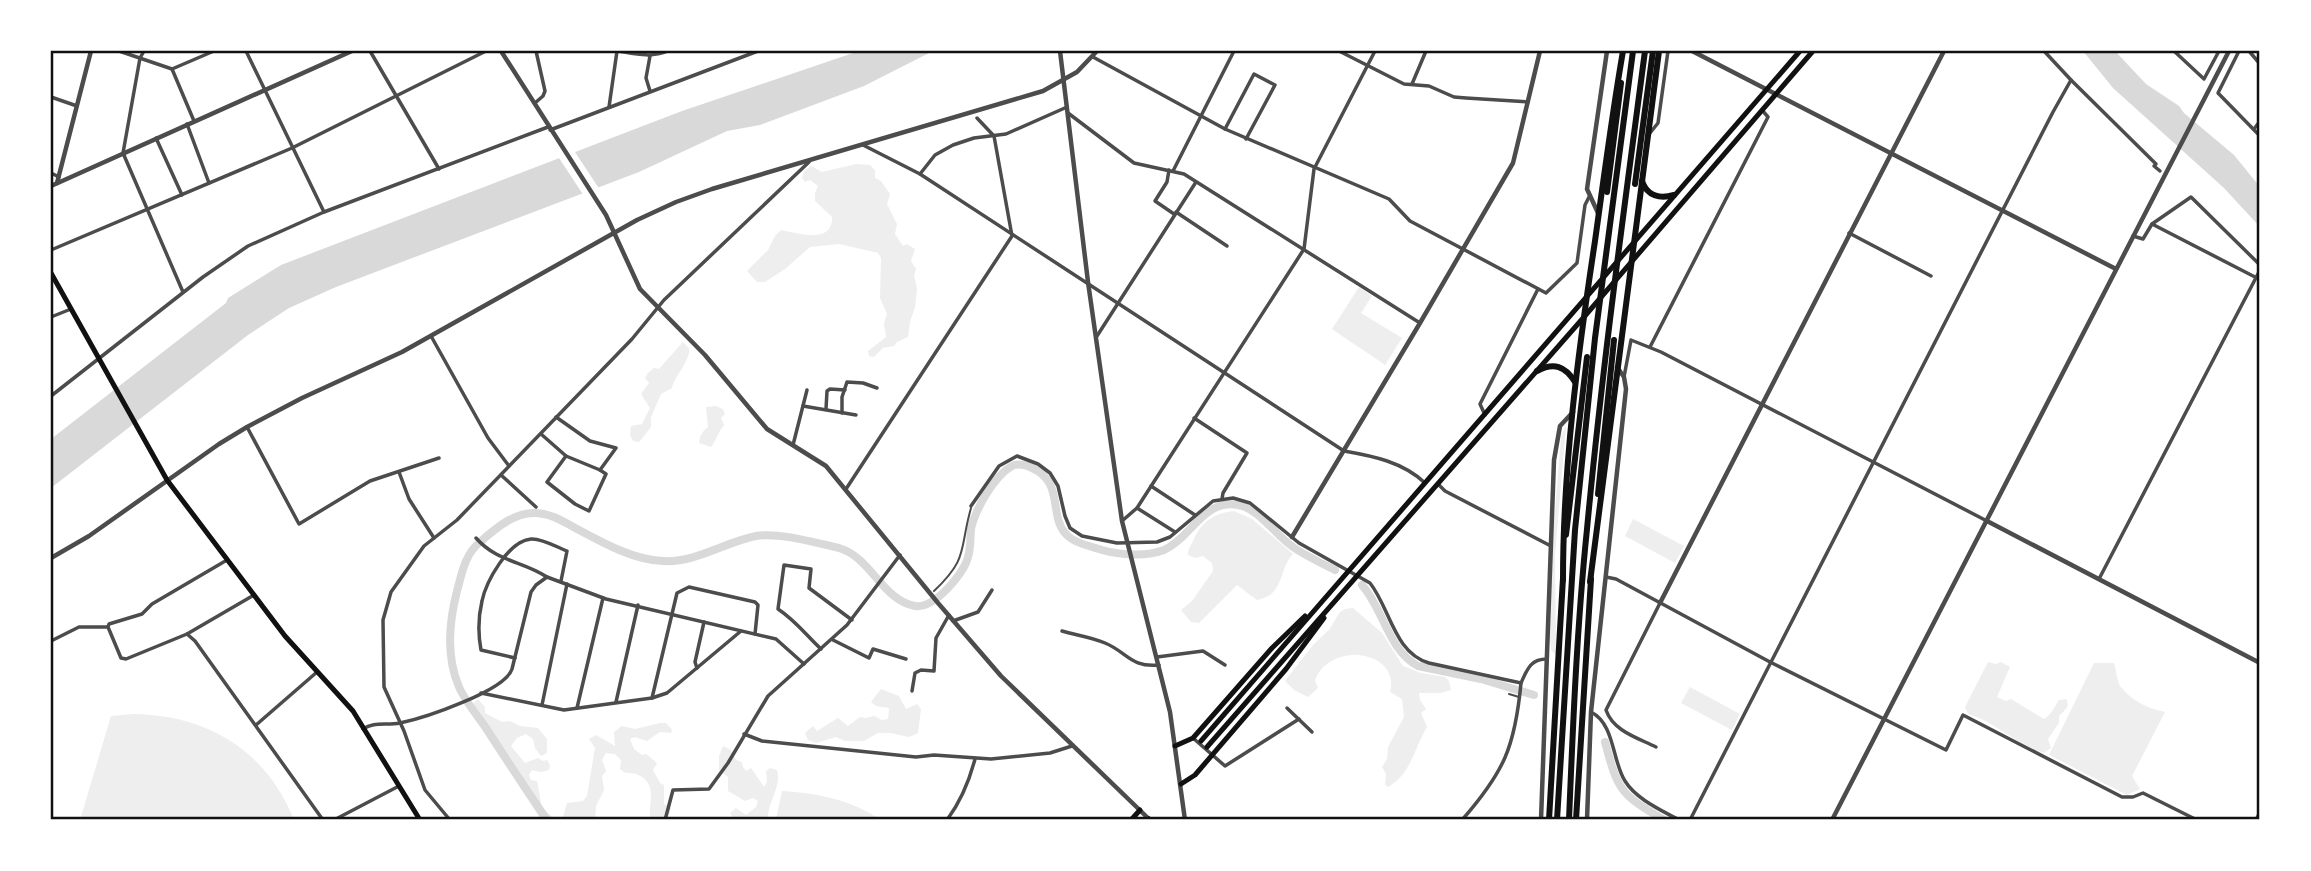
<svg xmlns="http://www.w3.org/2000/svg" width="2311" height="871" viewBox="0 0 2311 871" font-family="Commissioner,sans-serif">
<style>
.green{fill:#eee}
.water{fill:#d9d9d9}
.pier{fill:#fff}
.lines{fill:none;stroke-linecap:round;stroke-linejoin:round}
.canal{stroke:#d9d9d9;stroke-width:8}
.service{stroke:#4c4c4c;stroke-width:2}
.minor{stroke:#4c4c4c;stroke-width:3.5}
.tertiary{stroke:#4c4c4c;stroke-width:4.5}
.secondary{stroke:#111;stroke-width:5}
.primary{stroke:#111;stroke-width:5}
.trunk{stroke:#111;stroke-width:6}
.motorway{stroke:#111;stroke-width:6}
.neatline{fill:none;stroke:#111;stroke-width:2.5}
</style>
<rect width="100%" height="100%" fill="#fff"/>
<!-- green -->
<g class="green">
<path d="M856,164l14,1 5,5v8l6,3 9,13 -3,10 10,20 -2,10 8,12 4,-2 8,5 -4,12 5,8 -2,6 3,14 -2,18 -5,15 -2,15 -11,5 -3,4 -11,2 -9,9 -5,-1 -1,-5 18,-14 -2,-13 3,-10 -7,-16 1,-40 -3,-5 -39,-9 -29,3 -25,22 -20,13h-8l-10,-11 21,-21 7,-14 6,-6c16,3 52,15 51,-13l-17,-16v-8l3,-7 -8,-6 -5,2 -3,-4 2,-7 7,-5 11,6z"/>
<polygon points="1359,287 1372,296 1361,313 1402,338 1385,365 1332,329"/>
<path d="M683,342l6,6c2,12 -14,27 -17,40l-11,6 -10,23v10l-12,15 -6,-1 -3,-6 1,-9 11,-2 8,-16 -9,-14 8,-11 -4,-5 3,-5 6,-5 5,1z"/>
<path d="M716,406l7,3 2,5 -4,4 3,7c-6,7 -7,14 -13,22l-12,-4c1,-8 3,-11 9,-16l-2,-20z"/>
<polygon points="1566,426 1555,555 1556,655 1551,650 1550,638 1551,561 1561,436"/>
<path d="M1234,511l18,8 41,35c-15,16 -8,41 -36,46l-20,-15 -38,38 -8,-1 -10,-12 11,-9 21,-30 -1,-8 -9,-7 -8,2 -7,-3c0,-7 3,-9 6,-16 8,-18 21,-26 40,-28z"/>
<polygon points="1633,519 1684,546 1675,563 1625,536"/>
<path d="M1353,608l29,25 21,33 18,7 24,4 4,4 2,9 -10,3h-22l1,7 6,9 -5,4 6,14c-13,21 -15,46 -39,60l-3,-2 1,-11 -4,-7 5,-8 1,-12 16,-30 -2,-18 -12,-7c11,-41 -59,-52 -75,-12l3,8 -10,9 -14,-7 -9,-9 28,-36 16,-15 11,-18 5,-3z"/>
<path d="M1988,662l8,2 5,-2 9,5 -13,30 9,4 5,-2 33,20c8,-5 10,-12 15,-19l7,-1c5,9 -2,11 -7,17v7l-11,16 3,9 -7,5c-28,-8 -48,-31 -76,-39l-3,-7z"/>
<path d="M2094,663h20c2,7 3,17 6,23 10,14 29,23 45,26l-33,64 8,13 -13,6 -78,-40z"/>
<polygon points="1690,687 1740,714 1732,730 1681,703"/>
<polygon points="881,689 899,696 906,709 917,704 921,709 918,733 909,737 891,733 878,733 864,741 845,741 836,737 816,743 808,740 805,733 813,726 817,731 838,718 848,726 860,717 866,718 874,716 882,720 888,719 889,708 876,706 871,702"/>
<polygon points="478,699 485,707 485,713 502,722 510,721 520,726 538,728 547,739 547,753 541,756 535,748 533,739 526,734 517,738 511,746 525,763 538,758 543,761 547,760 550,765 549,770 541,772 532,770 529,775 531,780 537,781 542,808 556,820 541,820 468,708"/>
<path d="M133,714c74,1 133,36 161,106h-214l31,-104z"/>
<path d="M660,723h6l6,7 -1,3 -11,-1 -13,9 -12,-4 -5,2 4,10 8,6 4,-1 11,9 -4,7 7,13 4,2v19l7,4 -3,9 2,3h-20c-2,-16 9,-38 -14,-46 -8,-2 -10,1 -16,-5l1,-9 -6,-6 -9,-1 -4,7 4,11 -4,5 2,14 -8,16 -1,14h-36l4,-3 4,-14 16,-2 4,-5 8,-48 -6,-9 7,-4 19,11 -1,-14 8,-6 13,3z"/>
<path d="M723,746l8,4 5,10 6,2 1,5 3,4 5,-3 13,19 3,-5 -1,-11 4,-3 7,2c5,17 -10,32 -9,50h-34l-4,-7 6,-5 10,7 10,-8 2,-6 -5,-3 -8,3 -17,-10v-14l-9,-7v-14z"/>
<path d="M782,791c36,2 69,9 99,29h-105z"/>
</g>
<!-- water -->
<g class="water">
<polygon points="859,51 933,51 864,86 760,125 727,131 639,172 336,287 289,308 248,335 51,488 51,439 226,303 228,298 281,265 682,111"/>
<polygon points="2083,51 2115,51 2146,84 2179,106 2184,113 2234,155 2260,187 2260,227 2224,188 2113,88"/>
</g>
<!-- pier -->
<polygon class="pier" points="573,149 600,190 584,196 557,155"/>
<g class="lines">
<!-- canal -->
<g class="canal">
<path d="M1362,585c22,25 26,65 56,81l63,13 53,16"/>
<path d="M1605,742c13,49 15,52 59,78"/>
<path d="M547,820c-21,-31 -41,-61 -61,-92 -9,-13 -21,-27 -27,-41 -13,-30 -10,-65 -2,-96 5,-18 8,-37 23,-49 15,-13 33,-29 54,-29 17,0 30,9 45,17 24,13 55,30 84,31 32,2 62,-19 93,-25 23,-4 60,7 83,12 32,9 43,52 76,58 19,3 49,-32 53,-49 3,-9 2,-18 3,-28 4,-19 23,-53 41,-63 6,-3 14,-1 20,2 32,14 17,47 33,65 8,10 25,13 37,17 18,5 44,7 62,0 27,-12 40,-52 74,-45 22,4 37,30 55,42 13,9 28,16 42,23"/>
</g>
<!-- service -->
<g class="service">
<path d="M934,591c35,-33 25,-41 37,-83"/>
<polyline points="1509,694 1519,697"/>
</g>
<!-- minor -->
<g class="minor">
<polyline points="119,51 172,69 194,121"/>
<polyline points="144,51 140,58 123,153 183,292"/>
<polyline points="246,51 324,212"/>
<polyline points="370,51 439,169"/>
<path d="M618,51c18,3 33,7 50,0"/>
<polyline points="1339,51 1404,84 1429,86 1454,97 1466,98 1528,102"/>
<polyline points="2044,51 2071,80 2156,164 2154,166 2160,171"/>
<polyline points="2174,51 2204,79 2219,51"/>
<polyline points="2239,51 2218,93 2260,136"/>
<polyline points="2249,51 2260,64"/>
<polyline points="650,56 646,78 650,91"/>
<polyline points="1093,57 1225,129 1389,199 1410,221 1546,293 1577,263 1585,205 1589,197"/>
<polyline points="172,69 214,51"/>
<polyline points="1412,84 1426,51"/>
<polyline points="51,97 77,106"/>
<polyline points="535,103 543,96 545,91 536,51"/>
<polyline points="609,107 617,51"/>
<polyline points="1068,113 1134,163 1184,174 1420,323"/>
<polyline points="187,124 209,183"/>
<polyline points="1225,129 1254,74 1275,85 1246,139"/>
<polyline points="2254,129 2260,121"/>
<polyline points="550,130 758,51"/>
<polyline points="1650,133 1658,123 1668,51"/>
<polyline points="156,138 182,195"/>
<path d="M863,145l57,29 424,277c29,5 59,11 81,32"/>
<polyline points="1169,170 1167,182 1155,201 1174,214"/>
<polyline points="1173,171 1234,51"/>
<polyline points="51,173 59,177"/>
<polyline points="920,174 935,155 953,145 974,138 1006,134 1067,107"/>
<polyline points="1176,212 1227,246"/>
<polyline points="2152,224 2255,277"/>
<polyline points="1849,233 1931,276"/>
<polyline points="2133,236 2143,239 2152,224 2191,197 2260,265"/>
<polyline points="51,250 292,148 486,51"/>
<polyline points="51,317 71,309"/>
<polyline points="431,336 488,438 509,466"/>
<polyline points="1097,336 1196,182"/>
<polyline points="1650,347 1768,117 1762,110"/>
<polyline points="1624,377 1631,340 1661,352 1987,521"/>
<polyline points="51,396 203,277 248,246 324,212 548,127"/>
<polyline points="803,406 856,415"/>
<polyline points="826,409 827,391 830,389 845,390"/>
<polyline points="842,413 842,397 847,382 863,383 877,388"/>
<polyline points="1485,415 1480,404 1538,289"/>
<polyline points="556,417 590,441 616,448 600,470 606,474 589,511 575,504 547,482 566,456"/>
<polyline points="1194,418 1247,453 1223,493 1222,499"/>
<polyline points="247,427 299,524 370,481 439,458"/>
<polyline points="541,434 566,456 600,470"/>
<polyline points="793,445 807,390"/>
<polyline points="399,472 409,499 434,538"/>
<polyline points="501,475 536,507"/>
<polyline points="1438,484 1445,491 1549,545"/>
<polyline points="1151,486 1195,515"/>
<polyline points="846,489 1012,236 994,136 977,118"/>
<path d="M971,506l28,-40 18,-10 21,8 12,9 8,13 7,30 5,12 12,8 35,7 40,-1 13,-5 43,-36 20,-3 17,5 49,40 71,40c20,25 24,70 59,80l92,20c6,-13 9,-24 26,-24"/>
<polyline points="1137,508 1175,532"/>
<polyline points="1122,521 1137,508 1304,249 1314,169 1375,51"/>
<path d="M476,538c21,24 47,23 71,39"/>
<polyline points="1606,577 1616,579 1770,662 1946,750 1963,715 2122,797 2133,797 2143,793 2197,820"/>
<polyline points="2099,579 2260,270"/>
<polyline points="953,621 978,612 992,590"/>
<polyline points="108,627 109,624 142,614 152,604 227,560"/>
<path d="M1062,631c13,4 29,6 43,12 22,9 26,25 54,22"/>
<polyline points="187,634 195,641 323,820"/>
<polyline points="833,640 869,658 873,649 906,659"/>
<polyline points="51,641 79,627 108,627 121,658 126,659 187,634 254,595"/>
<path d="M821,649c-15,-14 -25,-28 -43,-40l6,-44 27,4 -2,19 43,32"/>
<polyline points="1157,657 1203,651 1225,665"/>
<path d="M515,658l-34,-8c-3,-16 -3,-32 1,-49 4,-19 26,-60 49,-62 10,-1 26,8 36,12l-6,30"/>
<polyline points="697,668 695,662 704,622"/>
<polyline points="912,691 915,673 921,670 934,671 936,638 949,615"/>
<polyline points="481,693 564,710 652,698 667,693 741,631"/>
<polyline points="652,698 677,593 689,587 755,602 758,605 755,634"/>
<polyline points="616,702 638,605"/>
<polyline points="542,705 567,584"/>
<polyline points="577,708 603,598"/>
<polyline points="1287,708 1312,732"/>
<path d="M1591,712c24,12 21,49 34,69 11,18 36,29 54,39"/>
<polyline points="256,725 317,672"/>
<path d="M363,729c11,-8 24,-3 37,-6 24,-5 105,-32 112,-54l19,-77 5,-7 11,-8 59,22 170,40 28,25"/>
<polyline points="744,734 762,741 916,757 934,755 991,759 1050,753 1072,746"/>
<polyline points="1193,738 1225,766 1299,719"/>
<path d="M1656,747c-18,-9 -43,-16 -50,-37l54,-107"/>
<polyline points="334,820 399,786"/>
<polyline points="450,820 425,790 404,731 384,687 383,620 391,592 424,546 457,520 632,339 664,300 809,162"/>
<polyline points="665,820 673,790 709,789 728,763 768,696 847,625 900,555"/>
<path d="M947,820c14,-19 22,-38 28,-61"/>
<path d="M1462,820c42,-48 53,-73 59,-137"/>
<polyline points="1690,820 2053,112 2071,80"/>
<polyline points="2256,820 2260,812"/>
</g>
<!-- tertiary -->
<g class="tertiary">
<polyline points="501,51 606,215 640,289 705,355 767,429 826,466 938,603 1001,676 1150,820"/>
<polyline points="1060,51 1088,282 1122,521 1170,712 1185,820"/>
<polyline points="1692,51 2116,269"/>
<polyline points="57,183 91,51"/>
<polyline points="51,186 352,51"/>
<polyline points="1598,213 1587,189 1607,51"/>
<polyline points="1987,521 2260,663"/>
<polyline points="1292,537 1420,323 1513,163 1540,51"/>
<polyline points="51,558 89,536 219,444 247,427 302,398 402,352 637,220 676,202 712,189 1043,91 1077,72 1097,51"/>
<polyline points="1660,603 1944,51"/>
<polyline points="1541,820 1554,460 1560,426 1573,412"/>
<polyline points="1587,820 1591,712 1626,389 1624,377 1617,367"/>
<polyline points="1832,820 2229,51"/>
</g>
<!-- secondary -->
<polyline class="secondary" points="51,273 167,480 285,636 353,711 420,820"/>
<!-- primary -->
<g class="primary">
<polyline points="1201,741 1800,51"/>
<polyline points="1175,746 1193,738 1272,648 1305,616"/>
<polyline points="1207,747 1584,317 1813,51"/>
<polyline points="1181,784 1195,775 1286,669 1324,618"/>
<polyline points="1131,820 1140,810"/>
<polyline points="1148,820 1149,819"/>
</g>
<!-- trunk -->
<g class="trunk">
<path d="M1642,181c5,15 18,18 32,14"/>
<polyline points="1635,184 1653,51"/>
<polyline points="1607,192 1621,83"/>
<path d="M1537,371c17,-9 28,-5 38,11"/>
<polyline points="1598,494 1614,340"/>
<polyline points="1566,535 1587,357"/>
<path d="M1563,580c0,-114 15,-227 32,-339 9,-64 17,-127 28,-190"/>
<polyline points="1590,582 1659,51"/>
<polyline points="1549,820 1563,578"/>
<polyline points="1576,820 1591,579"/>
</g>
<!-- motorway -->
<g class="motorway">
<polyline points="1557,820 1575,530 1595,338 1633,51"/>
<path d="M1569,820c4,-97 8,-194 18,-291 15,-160 37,-319 58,-478"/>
</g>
</g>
<!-- border -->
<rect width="2311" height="871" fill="none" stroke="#ffffff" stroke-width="105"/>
<rect x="52" y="52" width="2206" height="766" class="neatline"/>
</svg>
